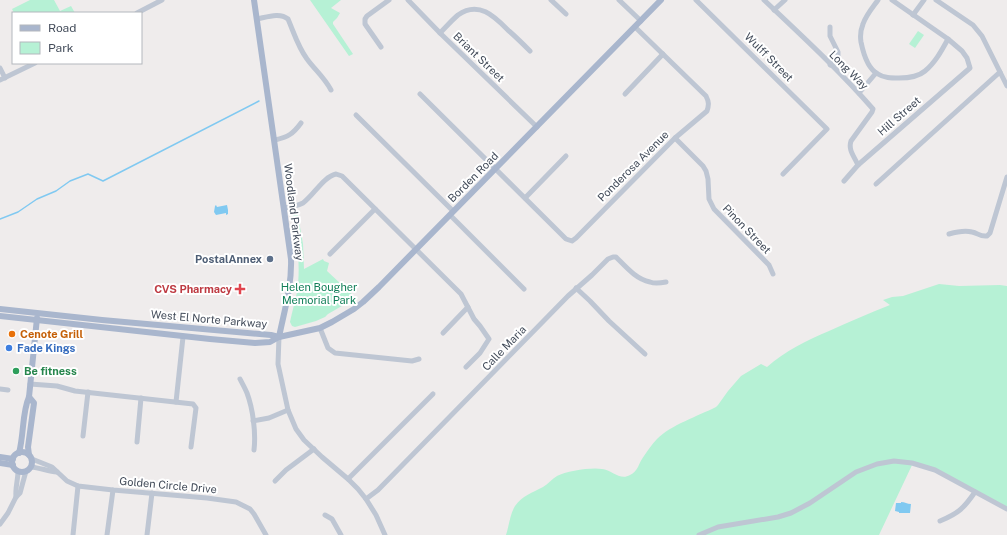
<svg xmlns="http://www.w3.org/2000/svg" width="1007" height="535" viewBox="0 0 1007 535" font-family="'Public Sans',sans-serif">
<style>
.green{fill:#b6f1d5}
.water{fill:#80c9f1}
.lines{fill:none;stroke-linecap:round;stroke-linejoin:round}
.stream{stroke:#80c9f1;stroke-width:1.5}
.minor{stroke:#bec6d3;stroke-width:5}
.major{stroke:#a9b6cd;stroke-width:6}
.service-dot{fill:#5c6f8a;stroke:#fff;stroke-width:1.5}
.health-dot{fill:#e0444e;stroke:#fff;stroke-width:1.5}
.food-dot{fill:#e8710a;stroke:#fff;stroke-width:1.5}
.shop-dot{fill:#3f7fe0;stroke:#fff;stroke-width:1.5}
.leisure-dot{fill:#2e9e5b;stroke:#fff;stroke-width:1.5}
.labels{text-anchor:middle;stroke-width:4;stroke-linejoin:round;paint-order:stroke}
.street-label{font-size:11px;fill:#434c5a;stroke:#fff}
.service-label{font-size:11px;font-weight:bold;fill:#4e5e75;stroke:#fff;text-anchor:end}
.park-label{font-size:11px;fill:#117f58;stroke:#fff}
.health-label{font-size:11px;font-weight:bold;fill:#be3a42;stroke:#fff;text-anchor:end}
.food-label{font-size:11px;font-weight:bold;fill:#c56008;stroke:#fff;text-anchor:start}
.shop-label{font-size:11px;font-weight:bold;fill:#366cbe;stroke:#fff;text-anchor:start}
.leisure-label{font-size:11px;font-weight:bold;fill:#27864d;stroke:#fff;text-anchor:start}
</style>
<rect width="100%" height="100%" fill="#efecec"/>
<!-- green -->
<g class="green">
<polygon points="30,0 54,0 60,11 71,6 75,13 14,13 12,9"/>
<polygon points="310,0 341,0 331,8 340,13 337,18 333,22 333,24 353,54 349,56"/>
<polygon points="918,31 924,35 915,48 909,44"/>
<path d="M297,210l6,34 1,25 19,-10 1,2 5,2 -2,8 29,27 -6,4 -3,1 -19,11 -3,3 -9,4 -21,6 -3,-1 -2,-4c2,-10 5,-20 7,-30 4,-25 0,-51 -4,-77z"/>
<path d="M939,284l20,2 41,-1 7,1v223l-72,-39 -22,-7 -34,72h-373c3,-9 4,-21 9,-29 8,-11 17,-13 28,-19 5,-3 9,-8 14,-11 10,-5 34,-9 45,-7 10,1 18,12 28,6 8,-3 9,-13 14,-19 4,-6 8,-12 13,-17 14,-14 41,-23 59,-32l2,-2 10,-14 13,-15 20,-12 6,3c18,-16 40,-27 62,-36 20,-9 40,-18 61,-26l-7,-5 9,-3 11,-1z"/>
</g>
<!-- water -->
<g class="water">
<polygon points="216,205 217,207 227,205 228,210 228,214 226,215 226,213 216,215 214,212 215,206"/>
<path d="M901,502c4,0 6,2 10,2l-1,9h-11v-1l-4,-1 1,-8h5z"/>
</g>
<g class="lines">
<!-- stream -->
<polyline class="stream" points="0,219 18,212 37,199 56,191 70,181 88,174 103,181 259,101"/>
<!-- minor -->
<g class="minor">
<polyline points="408,0 440,33 537,127"/>
<polyline points="551,0 566,14"/>
<polyline points="619,0 641,21"/>
<polyline points="696,0 827,129 783,174"/>
<path d="M764,0c37,35 75,70 109,109l-1,3 -21,29c-3,9 3,15 7,24"/>
<path d="M878,0c-5,7 -12,15 -15,24 -2,5 -3,12 -2,18 2,10 7,27 17,32 6,4 13,4 21,4 9,0 19,-1 26,-7 10,-8 17,-21 23,-32"/>
<polyline points="936,0 973,25 982,36 1007,86"/>
<polyline points="774,10 785,0"/>
<polyline points="137,13 162,0"/>
<polyline points="913,15 924,0"/>
<path d="M257,19c10,-2 23,-7 31,0 6,14 10,28 19,40 8,11 17,18 24,31"/>
<polyline points="830,27 830,36 838,52 838,56 830,65"/>
<path d="M440,33c6,-6 12,-13 18,-18 21,-15 37,2 51,16 7,6 14,13 21,20"/>
<polyline points="381,47 365,24 365,19 367,16 389,0"/>
<polyline points="0,68 5,78"/>
<polyline points="0,80 35,63"/>
<polyline points="859,93 876,73"/>
<path d="M420,94l146,145 6,2 4,-3 99,-100 32,-27c2,-6 2,-9 -1,-15l-71,-69"/>
<polyline points="625,94 663,54"/>
<polyline points="356,115 453,211"/>
<polyline points="675,138 703,166 706,171 708,179 709,199 714,209 769,265 773,274"/>
<path d="M275,140c13,-3 18,-6 26,-17"/>
<polyline points="844,181 858,165 970,68 967,58 962,51 948,39 892,0"/>
<polyline points="876,184 1000,72"/>
<polyline points="525,198 566,156"/>
<path d="M284,208c6,-1 13,-2 19,-5 11,-8 20,-26 33,-29l6,2 119,118 13,25 6,7 9,13 -9,14 -14,14"/>
<polyline points="450,215 524,289"/>
<path d="M949,234c7,-2 15,-4 23,-2 6,1 8,5 15,4l3,-3 17,-56"/>
<polyline points="330,254 375,209"/>
<polyline points="576,288 590,301 609,321 645,354"/>
<polyline points="320,328 328,348 335,353 412,361 419,359"/>
<polyline points="443,333 468,307"/>
<polyline points="279,337 278,364 288,410 296,429 304,440 322,457 348,479 358,489 366,499 376,515 385,535"/>
<path d="M240,379c2,4 5,9 7,14 6,16 9,40 7,57"/>
<polyline points="30,384 57,386 75,391 193,404 196,408 191,447"/>
<polyline points="0,389 8,390"/>
<polyline points="176,402 183,337"/>
<polyline points="253,421 269,418 288,410"/>
<polyline points="83,436 88,392"/>
<polyline points="137,442 141,398"/>
<polyline points="32,459 52,467 67,481 78,486 113,490 207,498 236,502 250,509 254,514 266,535"/>
<path d="M31,467c9,1 17,4 26,5"/>
<polyline points="348,479 433,394"/>
<polyline points="275,481 286,470 314,449"/>
<path d="M16,497c-1,-9 2,-17 2,-26"/>
<path d="M366,499l12,-9 190,-194 24,-21 16,-16 5,-2h3c10,10 20,22 34,25 5,2 11,1 16,0"/>
<polyline points="325,515 332,519 341,535"/>
<path d="M940,521c19,-8 24,-13 35,-29"/>
<polyline points="0,524 8,513 16,497 20,493 26,471"/>
<polyline points="73,535 78,486"/>
<polyline points="107,535 113,490"/>
<polyline points="147,535 152,493"/>
<polyline points="699,535 718,527 778,517 791,513 810,503 856,472 877,464 894,461 912,463 935,470 1007,509"/>
</g>
<!-- major -->
<g class="major">
<path d="M254,0l37,259c1,27 -7,53 -12,78"/>
<polyline points="0,309 102,320 271,335 279,337"/>
<polyline points="0,316 210,339 255,343 270,342 279,337 320,328 332,322 354,309 363,302 379,287 661,0"/>
<circle cx="22" cy="462" r="10"/>
<path d="M19,453c5,-18 3,-41 10,-56l8,-79"/>
<polyline points="29,455 28,447 34,403 29,397"/>
<polyline points="0,457 13,459"/>
<polyline points="0,463 13,465"/>
</g>
</g>
<!-- markers -->
<circle class="service-dot" cx="270" cy="259" r="4"/>
<path class="health-dot" d="M238 283h4v4h4v4h-4v4h-4v-4h-4v-4h4z"/>
<circle class="food-dot" cx="12" cy="334" r="4"/>
<circle class="shop-dot" cx="9" cy="348" r="4"/>
<circle class="leisure-dot" cx="16" cy="371" r="4"/>
<g class="labels">
<!-- street labels -->
<g class="street-label">
<text transform="translate(479 57) rotate(44)" y="4">Briant Street</text>
<text transform="translate(769 57) rotate(45)" y="4">Wulff Street</text>
<text transform="translate(849 70) rotate(45)" y="4">Long Way</text>
<text transform="translate(899 116) rotate(-41)" y="4">Hill Street</text>
<text transform="translate(633 166) rotate(-45)" y="4">Ponderosa Avenue</text>
<text transform="translate(473 177) rotate(-45)" y="4">Borden Road</text>
<text transform="translate(294 212) rotate(83)" y="4">Woodland Parkway</text>
<text transform="translate(747 229) rotate(46)" y="4">Pinon Street</text>
<text transform="translate(209 319) rotate(5)" y="4">West El Norte Parkway</text>
<text transform="translate(504 348) rotate(-46)" y="4">Calle Maria</text>
<text transform="translate(168 485) rotate(5)" y="4">Golden Circle Drive</text>
</g>
<!-- service labels -->
<g class="service-label">
<text x="262" y="263">PostalAnnex</text>
</g>
<!-- park labels -->
<g class="park-label">
<text x="319" y="291">Helen Bougher<tspan x="319" dy="13">Memorial Park</tspan></text>
</g>
<!-- health labels -->
<g class="health-label">
<text x="232" y="293">CVS Pharmacy</text>
</g>
<!-- food labels -->
<g class="food-label">
<text x="20" y="338">Cenote Grill</text>
</g>
<!-- shop labels -->
<g class="shop-label">
<text x="17" y="352">Fade Kings</text>
</g>
<!-- leisure labels -->
<g class="leisure-label">
<text x="24" y="375">Be fitness</text>
</g>
</g>
<!-- legend -->
<rect x="12" y="12" width="130" height="52" fill="#ffffff" stroke="#b4b7bd"/>
<rect x="20" y="25" width="20" height="6" fill="#a9b6cd" stroke="#b4b7bd"/>
<text x="48" y="32" font-size="12" fill="#434c5a">Road</text>
<rect x="20" y="42" width="20" height="12" fill="#b6f1d5" stroke="#b4b7bd"/>
<text x="48" y="52" font-size="12" fill="#434c5a">Park</text>
</svg>
